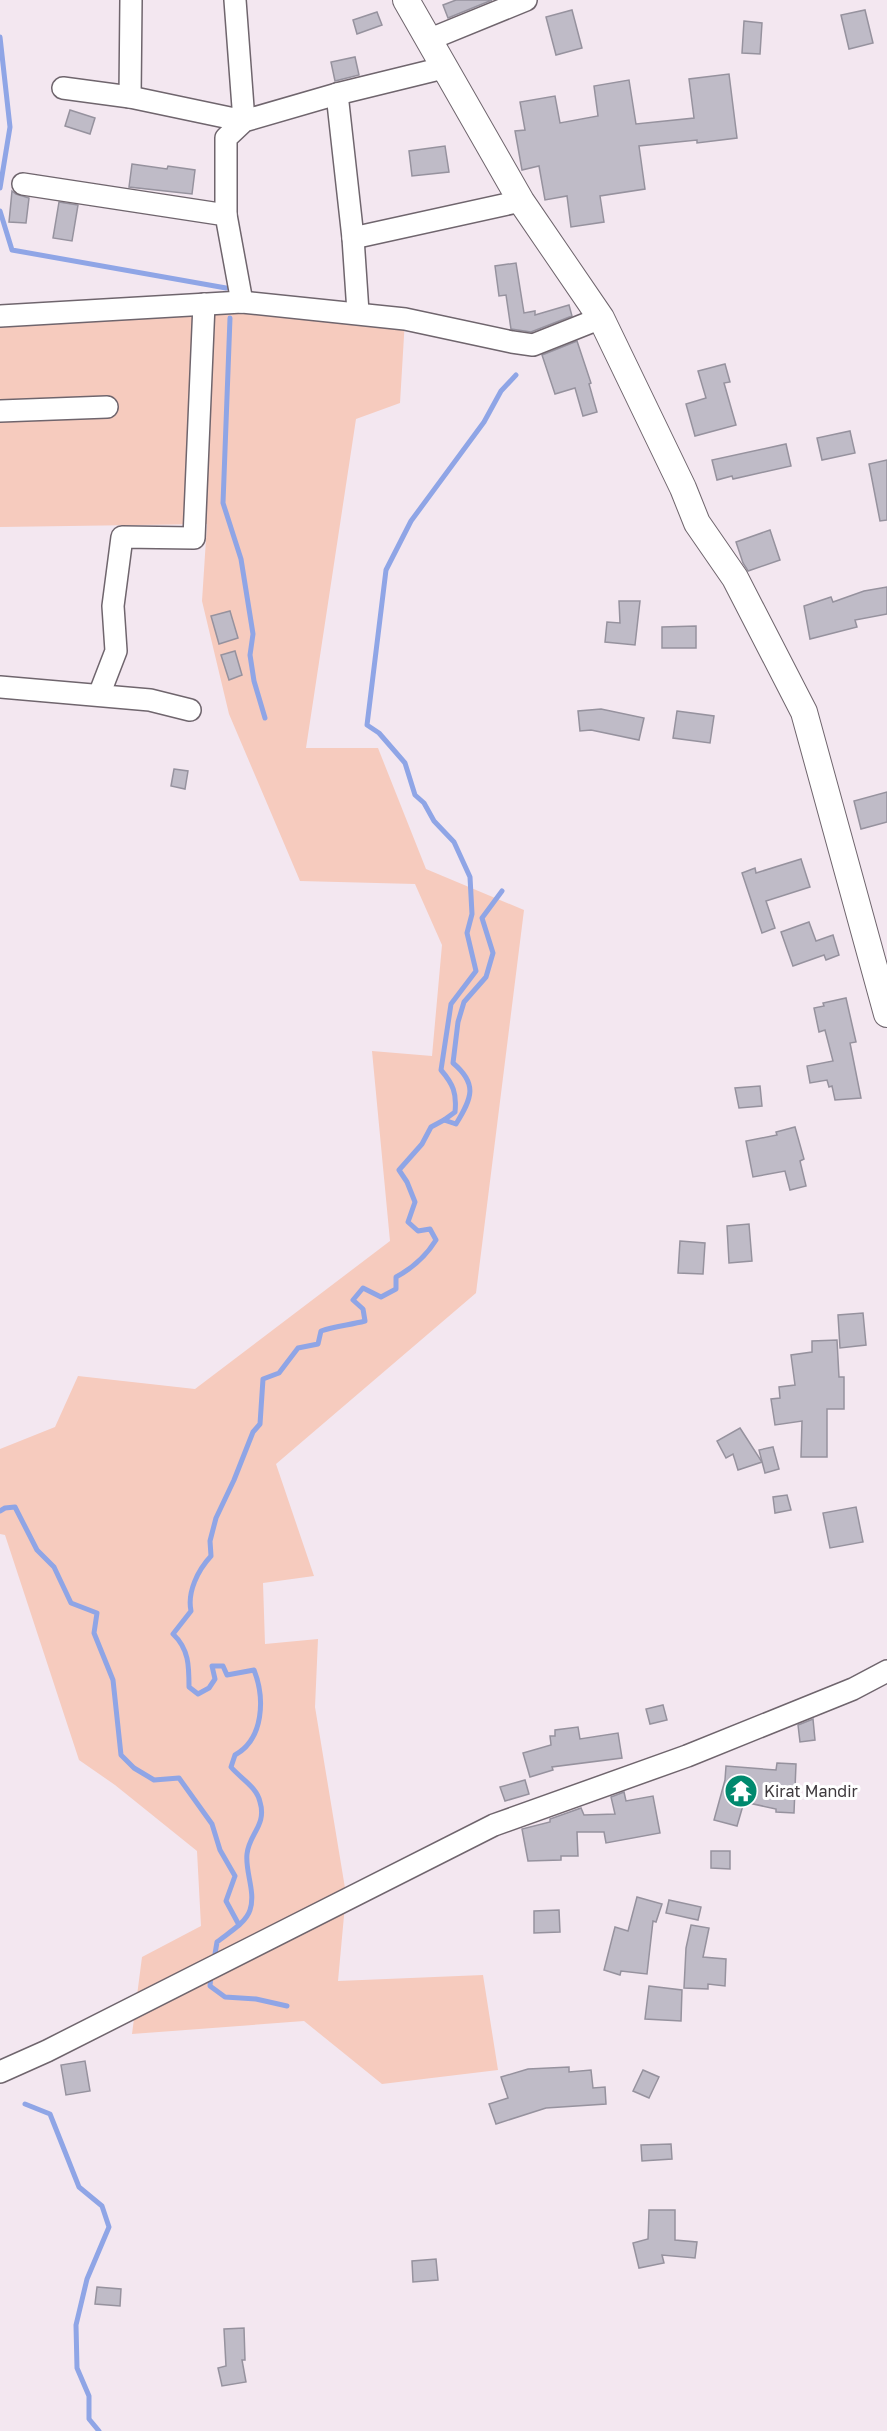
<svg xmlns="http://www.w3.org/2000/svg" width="887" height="2431" viewBox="0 0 887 2431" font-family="'Golos Text',sans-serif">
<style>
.green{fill:#f6cbbe}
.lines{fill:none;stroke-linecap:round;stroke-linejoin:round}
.stream{stroke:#8fa5e6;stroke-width:5}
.building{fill:#bfbbc7;stroke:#96929e;stroke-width:1.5}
.minor-casing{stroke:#6f656d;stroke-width:24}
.tertiary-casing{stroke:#6f656d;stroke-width:28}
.minor{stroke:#fff;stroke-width:21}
.tertiary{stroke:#fff;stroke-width:26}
.labels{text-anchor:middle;stroke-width:6;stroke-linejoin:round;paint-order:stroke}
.poi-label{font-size:16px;fill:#3e393d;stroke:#fff;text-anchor:start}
</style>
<rect width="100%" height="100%" fill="#f3e7f0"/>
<!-- green -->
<polygon class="green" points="242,302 405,319 400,403 356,419 306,748 378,748 426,869 524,910 476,1293 276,1464 314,1576 263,1583 265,1644 318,1639 315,1707 346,1894 338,1981 483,1975 498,2070 382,2084 304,2021 132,2034 142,1957 201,1926 197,1851 115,1785 79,1760 5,1535 0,1534 0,1449 55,1427 78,1376 195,1389 390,1241 372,1051 432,1056 442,945 415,884 300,881 229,714 202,601 207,524 0,527 0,315"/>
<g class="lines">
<!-- stream -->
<g class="stream">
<polyline points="0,37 10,127 0,188"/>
<polyline points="0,211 12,250 226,288"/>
<polyline points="230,318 223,503 241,559 253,634 250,655 254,681 265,718"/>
<path d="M444,1120l11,-8c2,-19 -2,-28 -14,-42l10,-66 25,-33 -9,-38 5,-19 -2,-37 -16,-35 -20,-21 -10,-18 -9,-8 -10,-32 -26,-30 -12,-8 19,-155 25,-49 73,-99 17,-31 15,-16"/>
<polyline points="0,1511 5,1508 15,1507 37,1550 54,1567 71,1603 97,1613 94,1633 113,1680 121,1755 134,1768 154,1780 179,1778 212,1824 220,1850 235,1876 226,1901 239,1925"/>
<path d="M214,1960l3,-18c11,-9 29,-19 33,-32 6,-18 -5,-38 -3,-56 2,-20 20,-29 13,-52 -3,-15 -20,-24 -29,-35l4,-12c29,-16 30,-57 19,-85l-27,5 -4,-9h-11l3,13 -6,9 -11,6 -9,-7c0,-21 0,-38 -16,-53l18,-23c-4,-19 7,-41 20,-55l-1,-15 6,-23 18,-38 19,-48 7,-8 3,-45 16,-6 19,-25 20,-4 3,-13c15,-5 29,-6 44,-10l-2,-12 -10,-9 10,-12 18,9 15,-8v-12c17,-9 30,-21 40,-37l-6,-11 -12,2 -10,-9 7,-20 -8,-20 -8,-12 23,-26 9,-17 13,-7 12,4c16,-26 22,-40 -3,-61l5,-41 6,-20 22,-25 7,-24 -11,-35 20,-27"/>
<polyline points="211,1975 210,1986 225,1997 256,1999 287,2006"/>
<polyline points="25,2104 50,2114 79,2187 102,2206 109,2227 87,2279 76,2325 77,2368 89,2396 89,2419 99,2431"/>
</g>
</g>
<!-- building -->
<g class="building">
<polygon points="456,0 492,0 448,18 443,5"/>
<polygon points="572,10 582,48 556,55 546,17"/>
<polygon points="865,10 873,43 849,49 841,15"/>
<polygon points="377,12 382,25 357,34 353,20"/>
<polygon points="744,21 762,23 760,54 742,53"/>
<polygon points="355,57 359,75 335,81 331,62"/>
<polygon points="729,74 737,138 697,143 697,140 639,146 645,189 600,196 604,222 571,227 567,196 545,200 539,166 522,170 515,131 525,130 520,102 555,96 560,123 598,116 594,86 629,80 636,124 694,118 689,79"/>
<polygon points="70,110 95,118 90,134 65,126"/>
<polygon points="445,146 449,172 412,176 409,151"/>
<polygon points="132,164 167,169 168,166 195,170 192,194 129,187"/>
<polygon points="12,191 16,194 29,198 26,223 9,222"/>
<polygon points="59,202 78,205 72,241 53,238"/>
<polygon points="516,263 524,313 535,311 535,315 569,305 572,316 531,332 511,329 506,295 499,296 495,266"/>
<polygon points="577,341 591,383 589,384 597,412 583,416 575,388 555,394 542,355"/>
<polygon points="725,364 730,382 724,383 736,425 695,436 686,404 706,398 698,371"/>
<polygon points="850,431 855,453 822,460 817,438"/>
<polygon points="786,444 791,466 733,479 732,476 717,480 712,460"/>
<polygon points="887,460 887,520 880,521 869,464"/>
<polygon points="770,530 780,560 748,571 743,563 736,542"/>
<polygon points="887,587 887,614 855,620 857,627 810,639 804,606 831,597 833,602 864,591"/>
<polygon points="619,601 640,601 635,645 605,642 607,622 620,623"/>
<polygon points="230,611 238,638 219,644 211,616"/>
<polygon points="696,626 696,648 662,648 662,627"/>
<polygon points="235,651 242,675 229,680 221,655"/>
<polygon points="601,709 644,718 639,740 591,730 580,731 578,711"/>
<polygon points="677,711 714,716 710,743 673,738"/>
<polygon points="174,769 188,771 185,789 171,786"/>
<polygon points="887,792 887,822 861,829 854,801"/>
<polygon points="801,859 810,887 766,901 775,928 762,933 742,873 755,868 756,873"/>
<polygon points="809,922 816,941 833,935 839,955 826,960 824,955 793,966 781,932"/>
<polygon points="846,998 856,1042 850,1043 861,1098 835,1100 832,1086 829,1087 827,1080 810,1083 807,1066 833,1061 825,1030 819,1032 814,1008 824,1006 823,1003"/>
<polygon points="760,1086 762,1106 739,1108 735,1088"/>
<polygon points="795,1127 804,1159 800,1161 806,1186 790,1190 785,1171 753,1177 746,1141 777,1135 776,1132"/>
<polygon points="749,1224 752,1261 729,1263 727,1226"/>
<polygon points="680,1241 705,1243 703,1274 678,1273"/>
<polygon points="863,1313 866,1345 840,1348 838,1315"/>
<polygon points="837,1340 839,1377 844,1377 844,1409 827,1409 827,1457 801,1457 802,1421 775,1425 771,1399 780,1398 779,1387 795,1385 791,1355 812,1352 812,1341"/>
<polygon points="740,1428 762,1462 738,1470 733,1454 726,1458 717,1441"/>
<polygon points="773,1447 779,1469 765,1473 759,1450"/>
<polygon points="787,1495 791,1510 775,1513 773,1497"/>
<polygon points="856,1507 863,1542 830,1548 823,1513"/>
<polygon points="663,1705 667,1720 650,1724 646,1709"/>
<polygon points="813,1719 815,1740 800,1742 798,1725"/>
<polygon points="578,1727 580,1739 618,1733 622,1758 552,1767 553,1770 530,1777 523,1753 551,1745 550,1736 555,1736 555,1730"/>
<polygon points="777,1763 796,1764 794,1813 776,1812 776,1809 744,1802 737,1826 714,1820 725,1780 726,1766 776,1770"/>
<polygon points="525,1780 529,1794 505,1801 500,1787"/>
<polygon points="624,1792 626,1801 653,1796 660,1833 606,1843 604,1832 577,1832 578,1856 561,1856 561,1860 528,1861 522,1829 550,1822 550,1819 581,1808 584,1815 615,1814 611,1797"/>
<polygon points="711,1851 730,1851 730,1869 711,1868"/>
<polygon points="637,1897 662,1904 656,1922 653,1921 647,1974 621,1971 620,1975 604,1970 615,1927 628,1931"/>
<polygon points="669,1900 701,1907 698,1920 666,1913"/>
<polygon points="559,1910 560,1932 534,1933 534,1911"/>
<polygon points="691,1925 709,1928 703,1957 726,1959 725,1986 708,1984 708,1989 684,1988 686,1948"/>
<polygon points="649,1986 682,1990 681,2021 645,2019"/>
<polygon points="85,2061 90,2091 66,2095 61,2065"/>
<polygon points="569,2067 569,2072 591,2070 593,2088 605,2087 606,2104 546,2108 496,2124 489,2104 508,2098 501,2077 528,2069"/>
<polygon points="643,2070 659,2077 649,2098 633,2091"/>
<polygon points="671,2144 672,2159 642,2161 641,2145"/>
<polygon points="649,2210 675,2210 675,2240 697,2242 695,2258 662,2255 664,2263 639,2268 633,2243 648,2239"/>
<polygon points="436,2259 438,2280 413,2282 412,2261"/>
<polygon points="97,2287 121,2289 120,2306 95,2304"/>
<polygon points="244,2328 245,2360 242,2360 246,2382 222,2386 218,2368 226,2366 224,2329"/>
</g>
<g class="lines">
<!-- minor casing -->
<g class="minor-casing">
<g id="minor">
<polyline points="428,40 526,0"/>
<polyline points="63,88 130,97 244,121 235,0"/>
<polyline points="337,94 353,238 358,312"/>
<polyline points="130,97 131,0"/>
<polyline points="23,184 226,215 242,302"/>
<polyline points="226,215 226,138 244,121 337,94 443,68"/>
<polyline points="353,238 521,201"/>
<polyline points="0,316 242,302 405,319 512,342 533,345 601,318"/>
<polyline points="0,411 107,407"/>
<polyline points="0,687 150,700 190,710"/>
<polyline points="99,695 116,651 113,606 122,537 194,538 204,304"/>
<polyline points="0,2072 47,2051 494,1825 687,1756 853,1689 887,1671"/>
</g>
</g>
<!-- tertiary casing -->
<g class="tertiary-casing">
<polyline id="tertiary" points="406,0 521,201 601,318 683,488 697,523 735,578 804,712 887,1014"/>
</g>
<!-- minor -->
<use href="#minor" class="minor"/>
<!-- tertiary -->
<use href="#tertiary" class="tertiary"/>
</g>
<!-- icons -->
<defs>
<g id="temple-disc" transform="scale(1.725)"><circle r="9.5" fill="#00896e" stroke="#fff"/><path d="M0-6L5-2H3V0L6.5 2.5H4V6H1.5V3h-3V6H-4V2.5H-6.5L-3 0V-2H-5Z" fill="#fff"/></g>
</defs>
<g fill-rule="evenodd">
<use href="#temple-disc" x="741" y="1791"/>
</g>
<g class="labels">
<!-- poi labels -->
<g class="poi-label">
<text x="764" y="1797">Kirat Mandir</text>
</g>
</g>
</svg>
